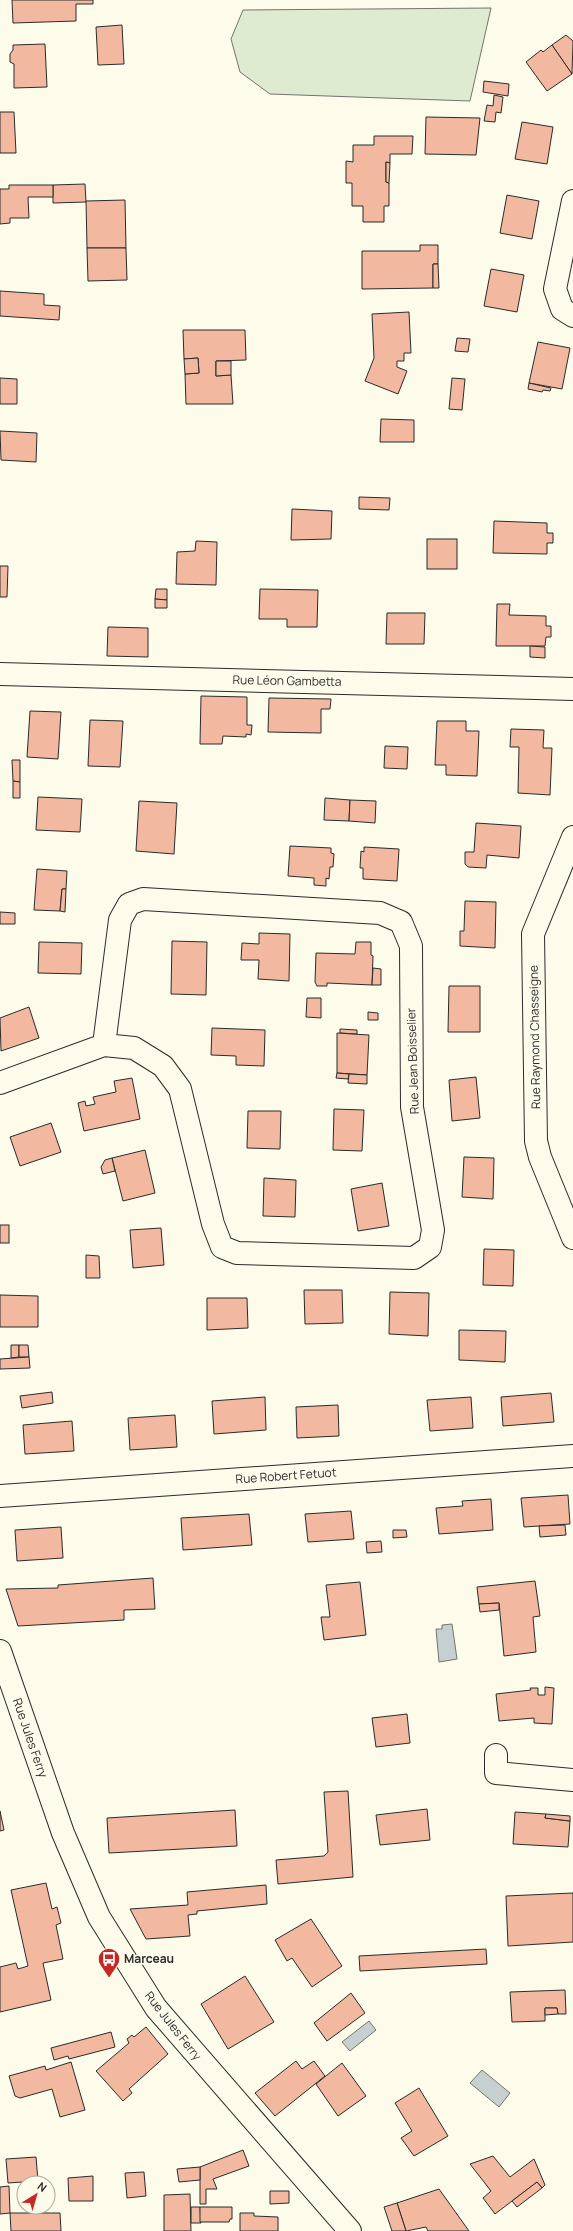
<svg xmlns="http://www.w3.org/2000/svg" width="573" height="2231" viewBox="0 0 573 2231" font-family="Manrope,sans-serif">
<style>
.green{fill:#deebd1;stroke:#74746e}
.water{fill:#c7d0d0;stroke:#74746e}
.building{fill:#f2b8a0;stroke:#2b2b2b}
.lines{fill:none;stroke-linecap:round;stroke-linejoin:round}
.minor-casing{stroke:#2b2b2b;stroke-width:24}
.minor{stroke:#fdfbea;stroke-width:22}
.labels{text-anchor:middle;stroke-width:3;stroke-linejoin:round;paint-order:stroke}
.street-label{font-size:12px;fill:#2b2b2b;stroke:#fdfbea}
.poi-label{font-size:12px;font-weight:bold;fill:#2b2b2b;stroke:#fdfbea;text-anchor:start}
</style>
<rect width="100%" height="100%" fill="#fdfbea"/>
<!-- green -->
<polygon class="green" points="491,8 470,101 270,94 240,72 231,39 243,10"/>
<!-- water -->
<g class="water">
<polygon points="452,1624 457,1659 439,1662 436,1629 442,1629 442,1625"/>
<polygon points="369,2021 376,2030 350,2051 342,2042"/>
<polygon points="482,2070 510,2093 499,2107 470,2083"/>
</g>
<!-- building -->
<g class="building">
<polygon points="12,0 93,0 93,4 76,4 76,21 13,23"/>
<polygon points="122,25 124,64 98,65 96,27"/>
<polygon points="566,35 573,41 572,74 552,45"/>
<polygon points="45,44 47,87 14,88 14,64 10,62 10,54 13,50 13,45"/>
<polygon points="552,45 572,74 547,91 526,62 541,50 543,52"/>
<polygon points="484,81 509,84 508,96 483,92"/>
<polygon points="494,95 503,97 501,113 496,112 495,122 484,121 487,105 493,106"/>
<polygon points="0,112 14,112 16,153 0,153"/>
<polygon points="426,117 480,118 476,155 425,154"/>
<polygon points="522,122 553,127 547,164 515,159"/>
<polygon points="374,136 413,136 412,154 390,154 390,163 386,162 386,182 389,183 389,206 384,206 384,222 363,222 363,206 352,206 352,183 346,183 346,161 353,162 353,145 374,145"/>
<polygon points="386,162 390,163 389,183 386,182"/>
<polygon points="85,184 86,202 53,203 53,185"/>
<polygon points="9,185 53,185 53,197 28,197 29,218 10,218 10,223 0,224 0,189 9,189"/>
<polygon points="507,195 539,201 532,239 500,233"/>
<polygon points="125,200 126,248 87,248 86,201"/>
<polygon points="420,245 438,245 438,264 433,264 433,288 362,289 362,251 420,251"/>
<polygon points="87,248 126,248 127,280 88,281"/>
<polygon points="433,264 438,264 439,288 433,288"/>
<polygon points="491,269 524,275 517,312 484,306"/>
<polygon points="0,291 44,294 44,305 60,306 59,320 0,316"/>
<polygon points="409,312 411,353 404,353 404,361 397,361 397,367 407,371 398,394 365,381 374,358 372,314"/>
<polygon points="183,330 245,330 246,360 216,361 216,376 231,375 233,404 186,404 185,374 199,373 198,358 184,359"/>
<polygon points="457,338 470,339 468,352 455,351"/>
<polygon points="538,342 570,348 562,389 529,383"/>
<polygon points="198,358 199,373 185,374 184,359"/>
<polygon points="216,361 231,361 231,375 216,376"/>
<polygon points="0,378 17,379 17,404 0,404"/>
<polygon points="452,378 465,379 462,410 449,409"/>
<polygon points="529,383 551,388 550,391 543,390 542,392 528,389"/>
<polygon points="381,419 414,420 414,442 380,442"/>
<polygon points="0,431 37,433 36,462 1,460"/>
<polygon points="359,497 390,498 389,510 359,509"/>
<polygon points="292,509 332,511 331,539 291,540"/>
<polygon points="494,521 547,523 547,533 553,533 553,543 547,543 547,554 493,553"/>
<rect x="427" y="539" width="30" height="30"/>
<polygon points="196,541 217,542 216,585 176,584 177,552 195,551"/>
<polygon points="0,566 8,566 7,597 0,597"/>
<polygon points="156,589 167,589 167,600 155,599"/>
<polygon points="260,589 318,590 317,627 287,627 287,619 259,619"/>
<polygon points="155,599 167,600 167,608 155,608"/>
<polygon points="497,604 510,604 509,615 546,616 546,626 551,626 551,637 546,637 545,646 496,646"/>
<polygon points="387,613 425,613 424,644 386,644"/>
<polygon points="108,627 148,628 148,657 107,656"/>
<polygon points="530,646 545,647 545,658 530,657"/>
<polygon points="201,696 247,697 247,725 252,725 251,735 246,734 246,737 223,736 222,744 200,744"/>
<polygon points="269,698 331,699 330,709 321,709 321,733 268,732"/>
<polygon points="30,711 61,712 58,759 27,757"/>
<polygon points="90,720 123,721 120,767 88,766"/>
<polygon points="437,721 466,721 466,731 479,731 477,776 446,775 446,765 435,765"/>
<polygon points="511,729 544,730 543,748 552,748 550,795 518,793 519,747 510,747"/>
<polygon points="385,746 408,747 407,769 384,768"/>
<polygon points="12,760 20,760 20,782 13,781"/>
<polygon points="13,781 20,782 20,798 13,798"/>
<polygon points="38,797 82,799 80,832 36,830"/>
<polygon points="325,798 350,800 349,821 324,820"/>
<polygon points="350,800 376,801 375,823 349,821"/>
<polygon points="139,801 177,803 174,854 136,851"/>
<polygon points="476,823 521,826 519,858 487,855 486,868 468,867 465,864 465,852 474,852"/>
<polygon points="290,846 331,848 331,853 334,854 333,867 330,867 329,879 326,878 326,886 314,885 314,878 288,876"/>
<polygon points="364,847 399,849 397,881 363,879 363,868 360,868 361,851 364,852"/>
<polygon points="37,869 67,871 66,889 62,889 60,911 34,910"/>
<polygon points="62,889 66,889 65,912 60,911"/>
<polygon points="465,901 496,902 495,948 460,946 460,931 464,931"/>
<polygon points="0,912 15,913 15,924 0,924"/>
<polygon points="259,933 290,934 289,981 258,979 259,960 241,960 242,943 259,944"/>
<polygon points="172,941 207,942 206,995 171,994"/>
<polygon points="39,942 82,943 81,974 38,973"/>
<polygon points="356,942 371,942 371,955 373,956 372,985 327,983 327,986 317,986 315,982 316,953 355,954"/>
<polygon points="373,968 381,969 381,985 372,985"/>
<polygon points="449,986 480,986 480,1032 448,1032"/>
<polygon points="307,998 321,998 321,1018 306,1017"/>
<polygon points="29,1007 39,1038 1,1051 0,1018"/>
<polygon points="368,1012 378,1013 378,1020 368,1020"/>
<polygon points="212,1028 265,1030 264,1066 236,1065 236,1056 211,1055"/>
<polygon points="340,1029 357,1030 357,1034 340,1033"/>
<polygon points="337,1033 369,1035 367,1075 337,1073"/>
<polygon points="337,1073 349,1074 348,1079 336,1078"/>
<polygon points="349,1074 367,1075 367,1084 348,1083"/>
<polygon points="476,1077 480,1118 452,1121 449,1080"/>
<polygon points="132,1078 140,1119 84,1131 78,1103 85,1101 86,1106 95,1104 93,1097 116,1092 114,1081"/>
<polygon points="334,1109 364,1110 362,1151 333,1150"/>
<polygon points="248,1111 281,1111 280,1149 247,1148"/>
<polygon points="51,1123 61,1152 20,1166 10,1137"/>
<polygon points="145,1150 155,1193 123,1201 112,1158"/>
<polygon points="464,1157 494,1158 493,1199 462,1197"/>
<polygon points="112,1158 115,1171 103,1174 101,1167 105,1160"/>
<polygon points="264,1178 296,1180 295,1217 263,1216"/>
<polygon points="382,1183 389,1226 358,1231 351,1189"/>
<rect x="0" y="1225" width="9" height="18"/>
<polygon points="161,1228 164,1265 133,1268 130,1230"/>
<polygon points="484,1249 514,1250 513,1286 483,1285"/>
<polygon points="86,1255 99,1256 100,1278 86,1278"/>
<polygon points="304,1290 342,1290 343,1323 305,1324"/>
<polygon points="390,1292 429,1293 428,1336 389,1334"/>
<polygon points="0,1295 38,1296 38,1327 0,1327"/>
<polygon points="207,1298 247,1298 248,1328 207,1330"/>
<polygon points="459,1330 506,1331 505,1362 459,1360"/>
<polygon points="11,1345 19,1345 19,1357 11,1358"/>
<polygon points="19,1345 28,1345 29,1357 19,1357"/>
<polygon points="29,1357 30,1368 0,1369 0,1359"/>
<polygon points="52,1392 53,1403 22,1408 20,1396"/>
<polygon points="551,1393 554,1422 503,1426 501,1397"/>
<polygon points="265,1397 266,1430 214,1434 212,1401"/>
<polygon points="471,1397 473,1428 430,1431 427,1400"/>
<polygon points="338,1405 339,1436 297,1438 296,1407"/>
<polygon points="175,1415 177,1447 130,1450 128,1418"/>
<polygon points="72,1421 74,1451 25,1454 23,1425"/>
<polygon points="568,1495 570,1524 524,1527 521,1498"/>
<polygon points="491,1499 493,1530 439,1534 436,1508 463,1506 462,1501"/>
<polygon points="351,1511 354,1539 308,1542 305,1514"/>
<polygon points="249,1514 252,1545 183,1550 181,1518"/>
<polygon points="565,1525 566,1535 540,1537 539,1526"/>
<polygon points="61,1527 63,1558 17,1561 15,1530"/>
<polygon points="393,1530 406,1530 407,1537 393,1538"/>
<polygon points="381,1541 382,1552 367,1553 366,1542"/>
<polygon points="153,1578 155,1609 124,1610 124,1620 18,1626 6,1589 58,1588 58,1585"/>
<polygon points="535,1581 540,1616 533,1617 536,1652 504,1656 499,1603 479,1604 477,1587"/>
<polygon points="360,1582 366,1635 324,1640 321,1617 330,1617 326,1585"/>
<polygon points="499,1603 499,1610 480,1612 479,1604"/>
<polygon points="545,1687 554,1688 552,1724 534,1723 534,1718 499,1721 496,1694 531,1690 530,1688 538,1688 538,1695 545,1695"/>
<polygon points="407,1714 410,1743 376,1747 372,1718"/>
<polygon points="348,1791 353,1877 278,1884 276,1860 324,1856 328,1852 324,1792"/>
<polygon points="427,1809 430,1840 380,1845 376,1815"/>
<polygon points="235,1810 237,1846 109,1853 107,1818"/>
<polygon points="0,1811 4,1830 0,1831"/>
<polygon points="515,1812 546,1814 545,1818 570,1821 568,1847 513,1844"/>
<polygon points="546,1814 570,1816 570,1821 545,1818"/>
<polygon points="46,1883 52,1909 57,1907 61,1923 56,1925 63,1959 43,1963 51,2000 0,2012 0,1967 16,1963 18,1969 28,1966 11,1890"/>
<polygon points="266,1885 267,1904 197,1911 197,1914 188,1915 190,1936 146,1939 130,1909 188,1905 187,1892"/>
<polygon points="573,1893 573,1942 508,1946 506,1896"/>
<polygon points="311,1919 342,1966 312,1987 292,1958 287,1961 275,1940"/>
<polygon points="486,1949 487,1964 360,1971 359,1956"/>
<polygon points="245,1976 274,2022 228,2049 201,2004"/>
<polygon points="565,1990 566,2014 558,2014 557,2008 545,2008 545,2021 512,2022 510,1992"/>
<polygon points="351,1993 365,2013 327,2041 314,2023"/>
<polygon points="545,2008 557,2008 558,2014 545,2015"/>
<polygon points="146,2027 168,2054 129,2089 132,2093 123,2101 96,2071 129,2043 127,2039 132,2035 134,2037"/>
<polygon points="111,2032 115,2047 69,2059 68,2056 54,2060 51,2048"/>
<polygon points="296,2061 302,2069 314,2061 325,2076 275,2116 255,2093"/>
<polygon points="71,2062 85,2110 60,2117 52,2089 20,2098 15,2096 9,2076 45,2066 46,2070"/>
<polygon points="342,2063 366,2096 338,2116 316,2084"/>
<polygon points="419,2088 448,2136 414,2156 401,2138 412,2131 395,2103"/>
<polygon points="243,2150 249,2166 213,2179 217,2189 206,2189 206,2204 200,2204 200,2167"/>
<polygon points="493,2156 510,2177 534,2159 545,2185 542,2188 537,2182 495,2214 483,2198 491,2191 470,2164"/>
<polygon points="36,2157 38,2181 8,2183 6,2159"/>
<polygon points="200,2167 200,2180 179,2182 177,2169"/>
<polygon points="144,2172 146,2196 127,2198 125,2173"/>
<polygon points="93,2176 93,2201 69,2201 68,2178"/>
<polygon points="537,2182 542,2188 517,2207 512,2201"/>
<polygon points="9,2186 10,2213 0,2214 0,2187"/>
<polygon points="439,2189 469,2231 428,2231 426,2227 406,2231 397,2203"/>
<polygon points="270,2191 289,2191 289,2203 270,2204"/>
<polygon points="190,2194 191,2231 164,2231 164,2195"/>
<polygon points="397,2203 406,2231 392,2231 384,2207"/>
<polygon points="191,2207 200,2207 201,2223 191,2223"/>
<polygon points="200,2207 232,2207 232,2219 230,2219 229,2222 200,2222"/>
<polygon points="10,2213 60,2213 61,2231 11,2231"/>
<polygon points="240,2213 254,2213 254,2216 278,2217 278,2231 240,2231"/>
</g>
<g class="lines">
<!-- minor casing -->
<g class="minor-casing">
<g id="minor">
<polyline points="573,201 555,289 562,309 573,316"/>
<polyline points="0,674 573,689"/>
<polyline points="573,837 533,934 536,1141 540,1157 573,1238"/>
<polyline points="0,1083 104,1045 134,1048 163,1066 180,1089 213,1224 222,1247 237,1253 414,1258 430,1247 433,1230 412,1107 411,946 401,922 380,913 143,899 129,904 120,920 104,1045"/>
<polyline points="0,1496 573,1456"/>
<polyline points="0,1651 63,1833 99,1917 156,2008 350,2231"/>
<polyline points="496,1755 496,1773 573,1780"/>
</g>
</g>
<!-- minor -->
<use href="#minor" class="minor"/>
</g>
<!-- icons -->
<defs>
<g id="bus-pin" transform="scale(1.15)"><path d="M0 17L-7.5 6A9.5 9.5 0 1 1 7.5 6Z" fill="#c62828" stroke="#fdfbea"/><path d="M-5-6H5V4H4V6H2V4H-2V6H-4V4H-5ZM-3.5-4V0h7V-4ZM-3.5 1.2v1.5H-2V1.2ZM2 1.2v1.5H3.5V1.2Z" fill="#fff"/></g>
</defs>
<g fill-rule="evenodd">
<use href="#bus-pin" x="109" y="1959"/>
</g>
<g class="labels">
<!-- street labels -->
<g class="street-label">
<text transform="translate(287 681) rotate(1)" y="4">Rue Léon Gambetta</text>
<text transform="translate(535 1037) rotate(-91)" y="4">Rue Raymond Chasseigne</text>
<text transform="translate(413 1061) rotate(-92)" y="4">Rue Jean Boisselier</text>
<text transform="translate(286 1476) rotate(-4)" y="4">Rue Robert Fetuot</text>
<text transform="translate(30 1738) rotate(71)" y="4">Rue Jules Ferry</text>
<text transform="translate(173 2026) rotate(52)" y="4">Rue Jules Ferry</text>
</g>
<!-- poi labels -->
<g class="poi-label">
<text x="124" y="1963">Marceau</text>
</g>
</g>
<!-- north arrow -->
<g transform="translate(36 2195) rotate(37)"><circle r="19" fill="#fdfbea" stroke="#a9a89e"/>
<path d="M0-3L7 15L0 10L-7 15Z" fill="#c62828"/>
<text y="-6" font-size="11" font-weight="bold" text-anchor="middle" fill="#2b2b2b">N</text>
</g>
</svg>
